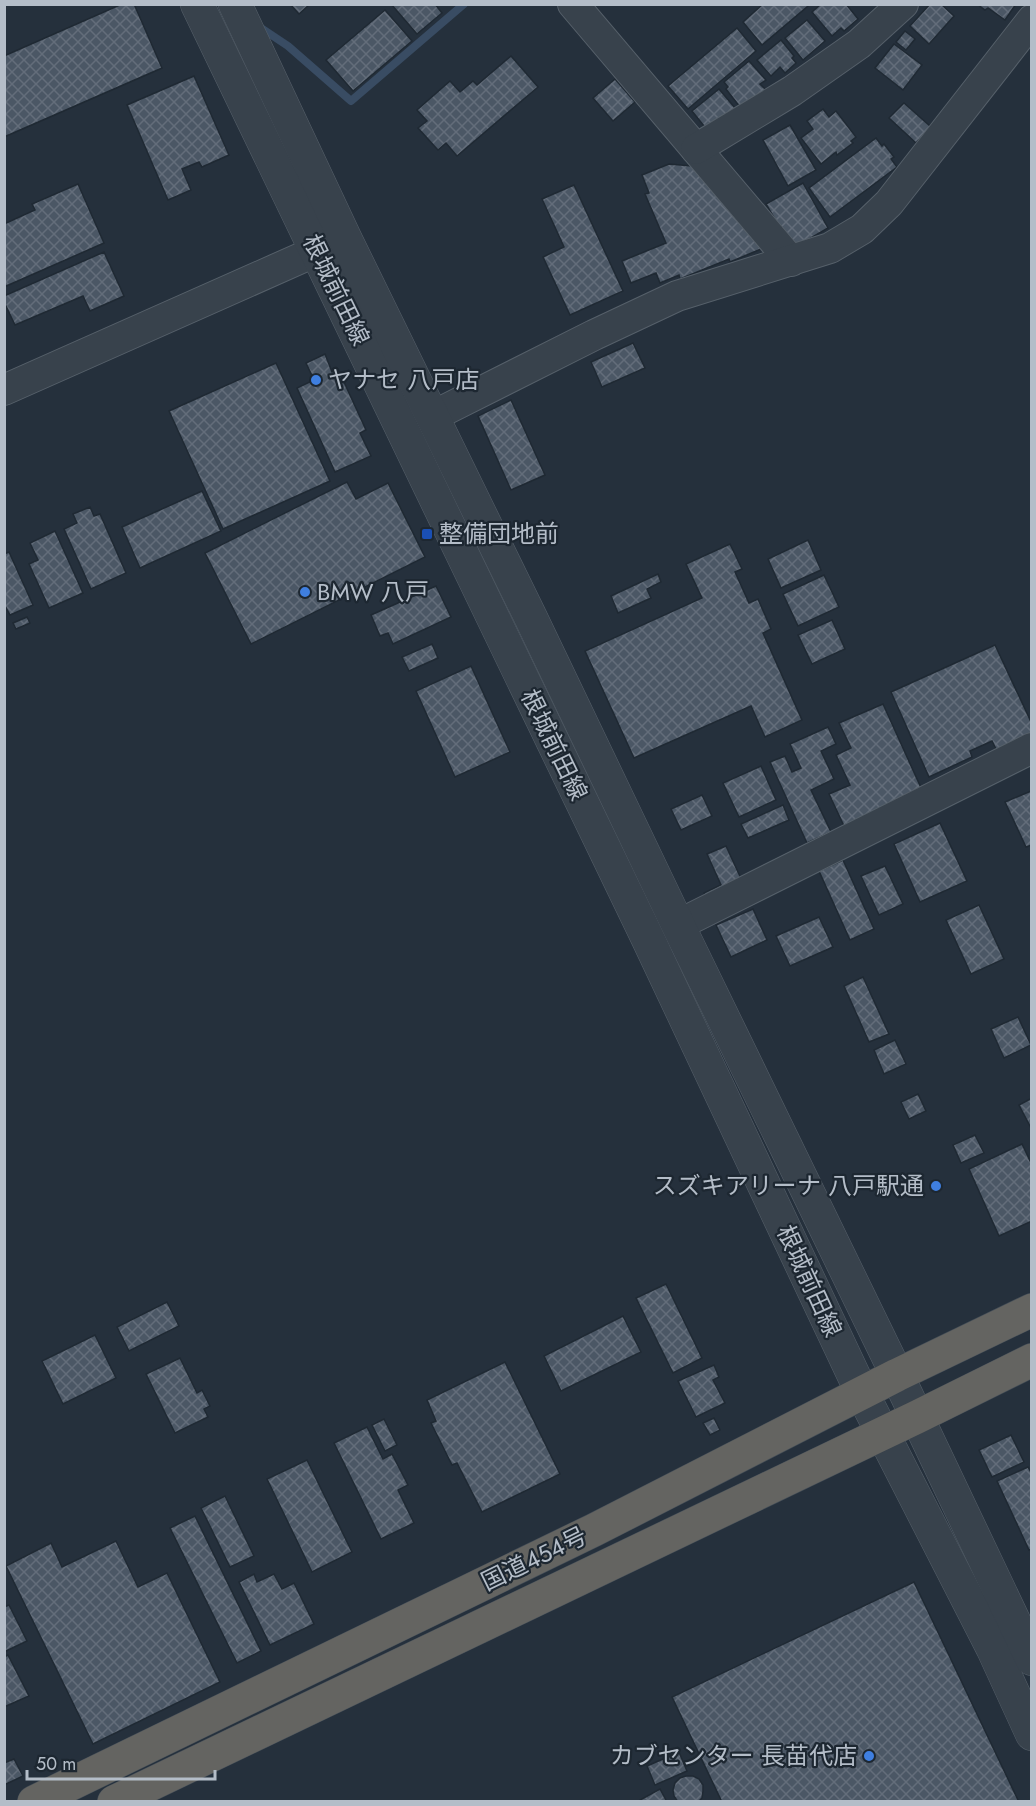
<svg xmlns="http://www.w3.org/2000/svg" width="1036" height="1806" viewBox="0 0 1036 1806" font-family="Jost,'Noto Sans JP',sans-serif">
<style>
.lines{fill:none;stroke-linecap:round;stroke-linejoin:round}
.stream{stroke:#394c63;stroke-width:8}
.building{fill:url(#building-cross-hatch);stroke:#1f2933;stroke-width:1.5}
.minor-casing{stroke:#56606a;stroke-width:32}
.tertiary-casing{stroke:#56606a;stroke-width:34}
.trunk-casing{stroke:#434d57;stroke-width:34}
.minor{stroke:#38424c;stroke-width:30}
.tertiary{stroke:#38424c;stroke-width:33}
.trunk{stroke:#646461;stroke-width:33}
.shop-dot{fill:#3f7fe0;stroke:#1d2731;stroke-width:2}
.transit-dot{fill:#1a4fb4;stroke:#1d2731;stroke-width:2}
.labels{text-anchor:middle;stroke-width:4.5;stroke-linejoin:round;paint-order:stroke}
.street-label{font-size:24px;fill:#b4bdc8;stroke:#1d2731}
.poi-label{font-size:24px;fill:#b4bdc8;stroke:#1d2731;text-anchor:start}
</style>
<defs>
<pattern id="building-cross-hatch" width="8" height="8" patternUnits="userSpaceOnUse" patternTransform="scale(1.5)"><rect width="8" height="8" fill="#4b5765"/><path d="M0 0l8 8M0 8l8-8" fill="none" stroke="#636d7a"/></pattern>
</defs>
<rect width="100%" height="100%" fill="#25303c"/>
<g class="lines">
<!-- stream -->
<g class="stream">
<polyline points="258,26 288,46 351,101 464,4"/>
<polyline points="597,796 632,866"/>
</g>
</g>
<!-- building -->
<g class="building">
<polygon points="122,4 134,4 162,68 4,137 4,56"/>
<polygon points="290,4 310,4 299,14"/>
<polygon points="391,4 435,4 442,13 417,34"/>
<polygon points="763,4 807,4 808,6 762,45 743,22"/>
<polygon points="821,4 846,4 858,19 844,31 841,28 832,36 812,12"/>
<polygon points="930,4 941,4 954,16 929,44 910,26"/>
<polygon points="977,4 1016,4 1005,20 988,8 985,10"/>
<polygon points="385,10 412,41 353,91 326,60"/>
<polygon points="807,20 825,41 803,60 785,38"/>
<polygon points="737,28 756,51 688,109 668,86"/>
<polygon points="905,31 915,39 906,50 896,42"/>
<polygon points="781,40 794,56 792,58 796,63 785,73 780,67 771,76 757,60"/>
<polygon points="894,44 922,65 903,90 875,68"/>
<polygon points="511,56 538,87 457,156 446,143 438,150 418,128 427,121 417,110 450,81 460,92 473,81 477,85"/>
<polygon points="749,61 766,80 760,84 766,90 740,107 726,89 728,87 724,82"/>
<polygon points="194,76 229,155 202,167 199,162 182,169 191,190 168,200 127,105"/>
<polygon points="615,79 635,102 613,121 593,98"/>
<polygon points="719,89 735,108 708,131 692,111"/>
<polygon points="904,103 931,127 916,143 889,118"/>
<polygon points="823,109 829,117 836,111 856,137 851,141 853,143 837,155 836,152 821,164 801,138 813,129 807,121"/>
<polygon points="790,125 816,170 788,186 763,140"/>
<polygon points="876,138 882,146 884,144 894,157 891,159 897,167 830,217 809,188"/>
<polygon points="669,164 692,166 758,243 761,249 730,262 729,259 680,279 679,275 660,283 656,273 631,283 622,261 666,243 645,194 649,193 642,175"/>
<polygon points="803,183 828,228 792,249 766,204"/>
<polygon points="78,184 104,243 4,287 4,224 35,210 32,204"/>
<polygon points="574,185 623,291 570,315 543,257 564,247 542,199"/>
<polygon points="104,252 124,296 90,311 83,296 15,325 4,302 4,296"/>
<polygon points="633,343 645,368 602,387 591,362"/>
<polygon points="325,354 332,372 338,369 366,430 360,433 371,456 335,472 297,388 314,380 306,363"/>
<polygon points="276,363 330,481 223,529 169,411"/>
<polygon points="511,400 545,475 511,490 478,416"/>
<polygon points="347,482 356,499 388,483 425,557 251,644 205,553"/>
<polygon points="202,491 221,531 140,568 122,527"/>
<polygon points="90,507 94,516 100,514 126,573 91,589 64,529 77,523 73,514"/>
<polygon points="55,531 83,593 49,608 29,564 38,560 30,543"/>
<polygon points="808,540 821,570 781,588 768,559"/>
<polygon points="730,544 742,569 735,572 749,603 758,599 771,629 763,633 802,720 765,737 751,706 634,758 585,651 702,598 686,564"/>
<polygon points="9,552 33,605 10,615 4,604 4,554"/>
<polygon points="658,574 661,582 647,589 651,598 618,613 611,596"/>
<polygon points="824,575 839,607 798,626 783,594"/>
<polygon points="436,586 451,617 393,644 388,633 380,636 371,615"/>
<polygon points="27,617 30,623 16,629 13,623"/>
<polygon points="832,620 845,649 812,664 798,635"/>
<polygon points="432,644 438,658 409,671 402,657"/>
<polygon points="995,645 1032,724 1032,735 997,751 992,741 970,751 972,757 929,777 891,692"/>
<polygon points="471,666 510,752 455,777 416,691"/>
<polygon points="883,704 922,790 844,826 829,794 850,785 836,755 851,748 839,723"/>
<polygon points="828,727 836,744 821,751 834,779 811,790 831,832 807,843 770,762 785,756 792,772 801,768 790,744"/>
<polygon points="761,766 776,800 739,817 723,783"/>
<polygon points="1031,791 1032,845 1026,847 1005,802"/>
<polygon points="702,795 712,816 681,830 671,809"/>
<polygon points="783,805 789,820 748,838 741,824"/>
<polygon points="940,823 967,881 920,902 894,844"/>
<polygon points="726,846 744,885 708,901 704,893 721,885 707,854"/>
<polygon points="843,860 874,929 850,940 819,871"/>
<polygon points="885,866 903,904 879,915 861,876"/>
<polygon points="979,905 1004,959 971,974 946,920"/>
<polygon points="753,909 767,940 731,957 716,925"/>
<polygon points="819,917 833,947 790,966 776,936"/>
<polygon points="863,977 889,1034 869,1042 844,986"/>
<polygon points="1018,1017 1031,1045 1004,1058 991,1029"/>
<polygon points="895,1040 906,1064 884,1074 874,1050"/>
<polygon points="918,1094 926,1111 909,1119 901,1102"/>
<polygon points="1032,1098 1032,1130 1019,1105"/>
<polygon points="975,1135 984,1153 961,1163 953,1145"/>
<polygon points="1022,1144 1032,1165 1032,1221 999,1236 969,1169"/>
<polygon points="666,1284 702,1358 673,1373 636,1298"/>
<polygon points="167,1302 179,1326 129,1351 117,1327"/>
<polygon points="623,1316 641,1352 561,1391 544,1356"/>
<polygon points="95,1335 116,1378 63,1404 42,1361"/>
<polygon points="180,1358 197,1393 202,1390 210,1406 204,1409 208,1417 175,1433 146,1374"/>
<polygon points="505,1362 560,1474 482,1512 457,1463 452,1465 431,1423 436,1421 427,1400"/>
<polygon points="714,1365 719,1377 713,1380 725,1403 696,1417 678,1381"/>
<polygon points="714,1418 720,1430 710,1435 703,1423"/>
<polygon points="384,1419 397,1445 385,1451 372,1425"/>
<polygon points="367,1427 383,1459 392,1454 408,1485 398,1490 414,1523 381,1539 334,1443"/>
<polygon points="1011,1435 1024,1462 992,1477 979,1450"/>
<polygon points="307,1460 352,1552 312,1572 267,1479"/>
<polygon points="1028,1467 1032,1474 1032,1549 1029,1550 997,1481"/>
<polygon points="225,1496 254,1556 230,1567 201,1508"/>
<polygon points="195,1516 261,1651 237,1663 170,1528"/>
<polygon points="116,1541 138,1587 167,1573 220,1682 93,1744 6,1566 51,1543 62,1567"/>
<polygon points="254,1574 257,1582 274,1574 282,1589 294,1583 314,1624 270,1645 239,1582"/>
<polygon points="914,1582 1019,1802 722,1802 672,1697"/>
<polygon points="9,1605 27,1641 4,1652 4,1607"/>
<polygon points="8,1655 29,1696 4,1707 4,1657"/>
<polygon points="679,1752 687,1771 655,1785 647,1766"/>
<polygon points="14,1759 23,1776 4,1785 4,1763"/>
<polygon points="686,1776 693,1776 699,1779 703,1785 703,1791 702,1798 698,1802 678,1802 674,1796 673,1790 675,1783 680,1778"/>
<polygon points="660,1789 667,1802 641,1802 640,1800"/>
</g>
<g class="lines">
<!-- minor casing -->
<g class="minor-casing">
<g id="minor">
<polyline points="573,4 791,261"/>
<polyline points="696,149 792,91 859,44 903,4"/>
<polyline points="4,390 337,242"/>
<polyline points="433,416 594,335 677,296 830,248 862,229 889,203 1032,20"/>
<polyline points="678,925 1032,748"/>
</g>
</g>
<!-- tertiary casing -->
<g class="tertiary-casing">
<g id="tertiary">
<polyline points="197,4 648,939 862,1393 993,1649 1032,1734"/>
<polyline points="235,4 345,238 531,618 678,925 897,1375 1032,1659"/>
</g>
</g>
<!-- trunk casing -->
<g class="trunk-casing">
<g id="trunk">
<polyline points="34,1802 594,1530 897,1375 1032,1310"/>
<polyline points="114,1802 917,1417 1032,1360"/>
</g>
</g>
<!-- minor -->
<use href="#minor" class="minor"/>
<!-- tertiary -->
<use href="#tertiary" class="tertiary"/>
<!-- trunk -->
<use href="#trunk" class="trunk"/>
</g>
<!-- markers -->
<g class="shop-dot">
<circle cx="316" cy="380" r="6"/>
<circle cx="305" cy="592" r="6"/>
<circle cx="936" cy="1186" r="6"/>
<circle cx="869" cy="1756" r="6"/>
</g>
<rect class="transit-dot" x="421" y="528" width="12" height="12" rx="3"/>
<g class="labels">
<!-- street labels -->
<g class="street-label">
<text transform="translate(336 290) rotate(64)" y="8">根城前田線</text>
<text transform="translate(554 745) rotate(64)" y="8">根城前田線</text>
<text transform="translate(809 1281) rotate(65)" y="8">根城前田線</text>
<text transform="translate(534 1559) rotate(-26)" y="8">国道454号</text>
</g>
<!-- poi labels -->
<g class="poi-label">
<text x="328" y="388">ヤナセ 八戸店</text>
<text x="439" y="542">整備団地前</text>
<text x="317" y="600">BMW 八戸</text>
<text x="924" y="1194" text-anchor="end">スズキアリーナ 八戸駅通</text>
<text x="857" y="1764" text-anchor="end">カブセンター 長苗代店</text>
</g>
</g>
<!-- border -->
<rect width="1036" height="1806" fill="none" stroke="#b4bdc8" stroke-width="12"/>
<!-- scale -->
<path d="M27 1770v9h188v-9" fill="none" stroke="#b4bdc8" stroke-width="3"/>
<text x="36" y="1770" font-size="18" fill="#b4bdc8" stroke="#1d2731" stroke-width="4.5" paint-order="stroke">50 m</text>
</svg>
